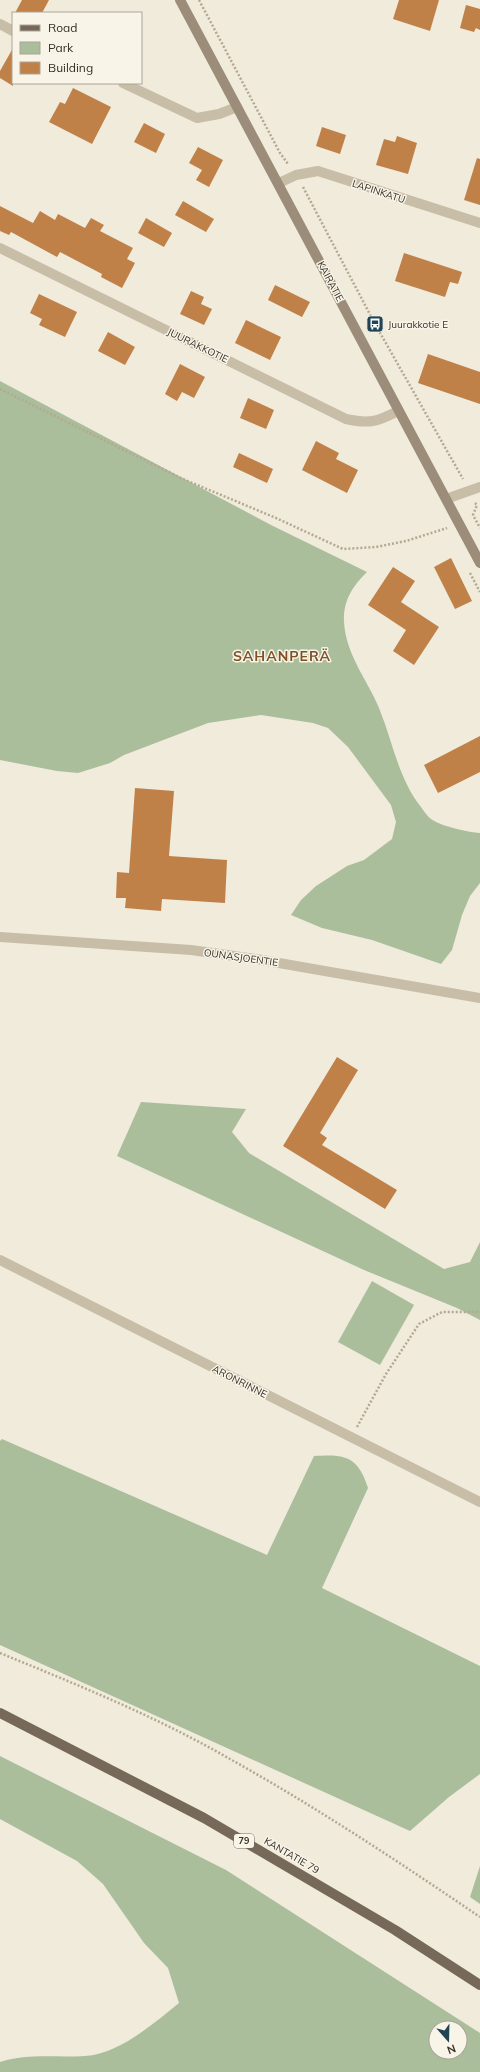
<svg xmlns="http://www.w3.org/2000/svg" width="480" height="2072" viewBox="0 0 480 2072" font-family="Mulish,sans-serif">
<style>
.green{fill:#abbe9c;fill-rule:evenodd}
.building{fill:#c08149}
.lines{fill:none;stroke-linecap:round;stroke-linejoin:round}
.path{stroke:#b3a892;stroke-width:2.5;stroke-dasharray:2 2;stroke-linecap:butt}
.minor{stroke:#c8bda7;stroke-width:10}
.tertiary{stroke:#c8bda7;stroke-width:10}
.secondary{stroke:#9b8d79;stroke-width:10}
.primary{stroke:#766959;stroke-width:10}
.labels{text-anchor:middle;stroke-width:3;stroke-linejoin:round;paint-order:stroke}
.shield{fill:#f8f4e7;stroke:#706a61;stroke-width:1}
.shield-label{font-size:9px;font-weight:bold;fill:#352f27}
.street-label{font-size:10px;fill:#352f27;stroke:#f8f4e7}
.poi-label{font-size:10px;fill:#352f27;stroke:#f8f4e7;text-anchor:start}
.district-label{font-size:14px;font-weight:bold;letter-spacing:1px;fill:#7f4f25;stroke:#f8f4e7}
</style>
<rect width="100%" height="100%" fill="#f0ebdb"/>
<!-- green -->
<g class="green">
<path d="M0,381l273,145 94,46c-14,14 -24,28 -23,50 2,33 23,57 35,86 14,34 19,70 42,99 3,4 6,9 10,12 9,7 37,13 49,14v50l-10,13 -8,19 -10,35 -11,14 -69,-24 -50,-12 -31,-13 10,-15 15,-14 31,-20 17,-6 28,-21 4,-17 -5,-17 -43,-58 -20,-19 -15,-5 -52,-8 -53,8 -84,32 -14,8 -32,10 -21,-2 -57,-11z"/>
<polygon points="141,1102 246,1109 232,1132 249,1153 444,1269 470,1262 480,1242 480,1320 457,1308 364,1270 117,1156"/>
<polygon points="372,1281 414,1305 380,1365 338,1342"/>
<path d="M2,1439l265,116 47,-99c31,-2 44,0 54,32l-46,100 158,78v108l-31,23 -39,34 -410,-186v-204z"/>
<path d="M0,1756l226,114 254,163v39h-480v-10c29,-9 55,-4 85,-6 34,-2 68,-32 94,-53l-11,-35 -24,-25 -41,-59 -26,-23 -77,-42zM436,2028h24v24h-24z"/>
<polygon points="480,1866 480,1904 470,1897"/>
</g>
<!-- building -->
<g class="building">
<polygon points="22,0 49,0 42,13 15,13"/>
<polygon points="399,0 439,0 430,31 393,19"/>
<polygon points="466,5 480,9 480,30 476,28 474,32 460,28"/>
<polygon points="13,48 13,86 0,78 0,71"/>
<polygon points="73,88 111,107 92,144 49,122 60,102 65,104"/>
<polygon points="144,123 165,134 156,153 134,142"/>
<polygon points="322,127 346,135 340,154 316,146"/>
<polygon points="397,136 417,143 408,174 376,165 384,139 395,142"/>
<polygon points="198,147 223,160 209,187 196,180 202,170 189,163"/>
<polygon points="477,158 480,159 480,205 464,200"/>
<polygon points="183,201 214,219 206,232 175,215"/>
<polygon points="0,206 33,223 40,211 55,220 58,214 85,228 91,218 104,225 100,231 133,248 127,259 135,263 122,288 101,277 102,274 60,252 57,257 11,232 9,235 0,231"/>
<polygon points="146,218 172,233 164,247 138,233"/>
<polygon points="404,253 462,272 458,284 450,282 445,297 395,281"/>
<polygon points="275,285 310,302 302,317 268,300"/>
<polygon points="191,291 204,297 201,304 212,309 204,325 180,314"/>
<polygon points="39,294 77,312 65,337 39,325 42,319 30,313"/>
<polygon points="246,320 281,337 270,360 235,343"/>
<polygon points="108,332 135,347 125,365 98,351"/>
<polygon points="428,354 480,372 480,404 418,383"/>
<polygon points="180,364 205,377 194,398 182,392 177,401 165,394"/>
<polygon points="248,398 274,410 266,429 240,418"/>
<polygon points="316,441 339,453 336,459 358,470 347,493 302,470"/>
<polygon points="239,453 273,469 267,483 233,467"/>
<polygon points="451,558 472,601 455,609 434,567"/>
<polygon points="393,567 415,581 401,602 439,627 414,665 393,651 406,630 368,605"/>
<polygon points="480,736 480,772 438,793 424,765"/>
<polygon points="135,788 174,791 169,856 227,860 225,903 162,899 161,911 125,908 126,898 116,898 117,872 129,873"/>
<polygon points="337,1057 358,1070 320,1133 327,1138 322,1145 397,1190 385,1209 283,1146"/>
</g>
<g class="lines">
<!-- path -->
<g class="path">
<polyline points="199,0 280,153 288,164"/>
<polyline points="303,187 375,324 463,479"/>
<polyline points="0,389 183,479 276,518 343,549 376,547 406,541 447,528"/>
<polyline points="475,503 477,505 473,515 480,528"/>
<polyline points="470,573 480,592"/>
<polyline points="357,1427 386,1374 419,1324 442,1312 480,1312"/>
<path d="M0,1653c78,32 157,64 230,106 86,48 169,103 250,158"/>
</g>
<!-- minor -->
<g class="minor">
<polyline points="0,24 13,31"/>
<polyline points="123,83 197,118 219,114 237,107"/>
<polyline points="279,183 296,175 318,171 480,223"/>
<path d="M0,248l346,171c23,5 31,3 52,-8"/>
<polyline points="446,499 480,487"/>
<polyline points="0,1260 480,1502"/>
</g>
<!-- tertiary -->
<polyline class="tertiary" points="0,937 191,950 256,959 480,998"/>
<!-- secondary -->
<polyline class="secondary" points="180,0 480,563"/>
<!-- primary -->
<polyline class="primary" points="0,1713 204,1818 395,1930 480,1985"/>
</g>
<!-- icons -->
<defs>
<g id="bus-square" transform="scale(0.9)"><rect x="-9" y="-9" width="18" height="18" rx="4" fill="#1f4554" stroke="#f8f4e7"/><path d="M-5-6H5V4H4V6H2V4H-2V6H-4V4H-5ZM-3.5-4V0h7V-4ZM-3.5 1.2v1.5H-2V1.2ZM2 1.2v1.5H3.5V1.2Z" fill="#fff"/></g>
</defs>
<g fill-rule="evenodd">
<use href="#bus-square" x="375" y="324"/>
</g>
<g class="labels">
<!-- shield labels -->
<rect class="shield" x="234" y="1834" width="20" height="14" rx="3"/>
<g class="shield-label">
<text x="244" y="1844">79</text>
</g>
<!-- street labels -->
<g class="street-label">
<text transform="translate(379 191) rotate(18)" y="4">LAPINKATU</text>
<text transform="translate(331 281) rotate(62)" y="4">KAIRATIE</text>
<text transform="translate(198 345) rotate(26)" y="4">JUURAKKOTIE</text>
<text transform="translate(241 957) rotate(8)" y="4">OUNASJOENTIE</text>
<text transform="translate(240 1381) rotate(27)" y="4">ARONRINNE</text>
<text transform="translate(292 1855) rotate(30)" y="4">KANTATIE 79</text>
</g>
<!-- poi labels -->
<g class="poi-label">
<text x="388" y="328">Juurakkotie E</text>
</g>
<!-- district labels -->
<g class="district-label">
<text x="282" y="661">SAHANPERÄ</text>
</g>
</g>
<!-- legend -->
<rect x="12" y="12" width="130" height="72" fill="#f8f4e7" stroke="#aaa59a"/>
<rect x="20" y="25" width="20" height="6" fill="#766959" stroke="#aaa59a"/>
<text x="48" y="32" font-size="12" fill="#352f27">Road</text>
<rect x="20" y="42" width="20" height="12" fill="#abbe9c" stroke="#aaa59a"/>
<text x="48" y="52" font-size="12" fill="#352f27">Park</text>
<rect x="20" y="62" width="20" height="12" fill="#c08149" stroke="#aaa59a"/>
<text x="48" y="72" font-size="12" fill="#352f27">Building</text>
<!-- north arrow -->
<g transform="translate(448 2040) rotate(160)"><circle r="19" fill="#f8f4e7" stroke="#aaa59a"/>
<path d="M0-3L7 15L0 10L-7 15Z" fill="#1f4554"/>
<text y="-6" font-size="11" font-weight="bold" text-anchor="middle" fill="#352f27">N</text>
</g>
</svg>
